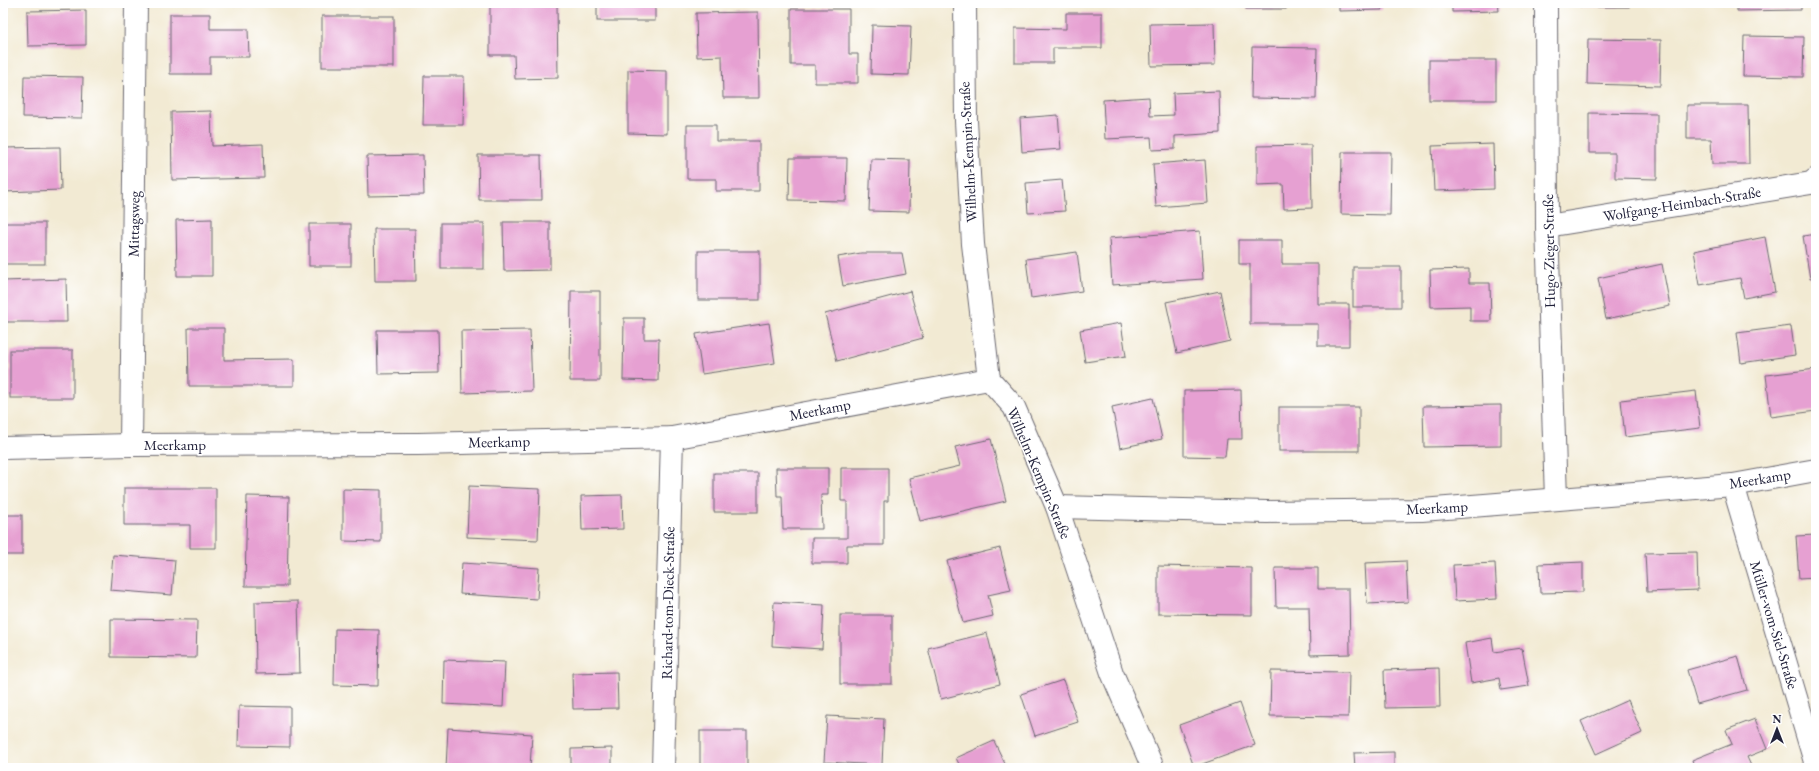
<svg xmlns="http://www.w3.org/2000/svg" width="1819" height="771" viewBox="0 0 1819 771" font-family="'EB Garamond',serif">
<style>
.building{fill:#e6a0d2}
.lines{fill:none;stroke-linecap:round;stroke-linejoin:round}
.street-casing{stroke:#6b6870;stroke-width:24}
.street{stroke:#fff;stroke-width:22}
.labels{text-anchor:middle;stroke-width:3;stroke-linejoin:round;paint-order:stroke}
.street-label{font-size:15px;fill:#22223b;stroke:#fff}
</style>
<rect width="100%" height="100%" fill="#fff"/>
<filter id="ink" filterUnits="userSpaceOnUse"><feTurbulence type="fractalNoise" baseFrequency=".025" numOctaves="2"/><feDisplacementMap in="SourceGraphic" scale="8" xChannelSelector="R" yChannelSelector="G"/><feConvolveMatrix kernelMatrix="1 2 1 2 8 2 1 2 1" color-interpolation-filters="sRGB"/></filter>
<filter id="wash" filterUnits="userSpaceOnUse"><feTurbulence type="fractalNoise" baseFrequency=".012" numOctaves="4" result="noise"/><feDisplacementMap in="SourceGraphic" scale="16" xChannelSelector="R" yChannelSelector="G"/><feGaussianBlur stdDeviation="0.9" result="paint"/><feColorMatrix in="noise" values="0 0 0 0 0 0 0 0 0 0 0 0 0 0 0 0 0 1.4 0 .05"/><feComposite in="paint" operator="in"/></filter>
<g filter="url(#wash)">
<rect width="100%" height="100%" fill="#f2ead3"/>
<g id="blocks">
<!-- building -->
<g class="building">
<rect x="597" y="3" width="58" height="18"/>
<rect x="1246" y="3" width="40" height="6"/>
<polygon points="1339,3 1382,3 1382,10 1339,11"/>
<polygon points="1452,3 1498,3 1499,11 1452,12"/>
<rect x="1581" y="3" width="48" height="4"/>
<polygon points="1737,3 1801,3 1801,10 1737,11"/>
<polygon points="557,4 558,78 515,79 514,55 490,55 490,5"/>
<polygon points="791,9 849,9 849,54 858,54 858,83 815,83 815,65 791,65"/>
<polygon points="86,10 86,45 28,46 27,11"/>
<polygon points="758,12 759,98 723,98 722,56 697,57 696,13"/>
<polygon points="1066,13 1102,13 1102,48 1053,48 1053,63 1015,63 1015,28 1066,29"/>
<polygon points="170,14 210,14 210,29 248,29 249,57 210,57 210,74 170,74"/>
<rect x="322" y="16" width="72" height="51"/>
<polygon points="1214,23 1215,65 1151,66 1150,24"/>
<polygon points="872,25 911,26 909,75 871,74"/>
<polygon points="1744,36 1804,37 1803,77 1743,76"/>
<polygon points="1588,39 1661,40 1660,86 1587,84"/>
<polygon points="1252,47 1317,48 1316,99 1251,98"/>
<rect x="1429" y="60" width="67" height="40"/>
<polygon points="628,70 667,71 667,134 628,133"/>
<polygon points="24,76 83,77 82,118 23,117"/>
<polygon points="424,76 464,76 463,125 423,125"/>
<polygon points="1219,91 1220,133 1175,136 1175,149 1152,150 1151,137 1105,139 1103,100 1149,97 1150,116 1174,115 1173,93"/>
<polygon points="1687,105 1748,105 1749,164 1712,164 1711,139 1687,139"/>
<polygon points="211,111 212,146 263,144 264,178 172,180 171,112"/>
<polygon points="1589,113 1657,114 1657,179 1615,178 1615,153 1589,153"/>
<polygon points="1058,115 1061,149 1022,152 1020,118"/>
<polygon points="687,125 716,125 716,141 759,141 759,191 716,191 716,179 687,179"/>
<polygon points="1493,144 1494,189 1434,191 1432,146"/>
<polygon points="1311,145 1312,208 1284,209 1283,184 1257,185 1257,146"/>
<polygon points="60,147 61,190 3,192 3,148"/>
<polygon points="1342,152 1391,152 1390,215 1341,214"/>
<polygon points="423,155 424,195 368,196 367,156"/>
<polygon points="478,155 541,155 542,200 479,200"/>
<polygon points="790,158 847,158 846,201 789,200"/>
<polygon points="871,159 910,160 909,212 869,211"/>
<polygon points="1205,160 1208,203 1156,207 1153,164"/>
<polygon points="1062,180 1065,211 1028,213 1026,183"/>
<polygon points="212,219 212,276 177,276 176,220"/>
<polygon points="503,222 550,222 550,270 504,271"/>
<rect x="3" y="223" width="42" height="41"/>
<rect x="441" y="223" width="43" height="46"/>
<rect x="309" y="224" width="42" height="42"/>
<polygon points="374,229 415,229 416,281 375,281"/>
<polygon points="1200,231 1203,279 1112,285 1109,238"/>
<polygon points="1816,234 1816,278 1810,279 1803,236"/>
<polygon points="1765,237 1775,292 1744,298 1740,278 1700,285 1694,251"/>
<polygon points="1239,240 1282,240 1282,264 1318,264 1318,304 1349,304 1349,346 1318,346 1318,324 1250,324 1250,264 1239,264"/>
<rect x="698" y="251" width="62" height="49"/>
<polygon points="1077,252 1082,291 1031,298 1026,259"/>
<polygon points="861,253 902,253 906,274 843,286 838,257"/>
<polygon points="1662,264 1670,306 1606,319 1598,278"/>
<rect x="1353" y="267" width="48" height="40"/>
<polygon points="1469,269 1469,283 1490,283 1491,321 1470,321 1470,306 1431,307 1430,270"/>
<polygon points="66,279 67,322 3,322 3,281"/>
<polygon points="571,291 600,291 600,381 570,381"/>
<polygon points="910,291 923,338 837,361 825,314"/>
<polygon points="1220,291 1230,341 1177,353 1166,302"/>
<polygon points="624,318 644,318 644,339 659,339 658,381 623,380"/>
<polygon points="769,323 775,363 702,374 696,334"/>
<polygon points="1121,323 1126,356 1085,362 1080,330"/>
<polygon points="1791,326 1795,355 1741,363 1737,333"/>
<polygon points="188,328 224,328 224,360 294,359 294,386 189,386"/>
<polygon points="377,330 438,330 439,373 378,374"/>
<polygon points="530,330 532,391 462,393 461,331"/>
<rect x="10" y="350" width="63" height="48"/>
<polygon points="1816,369 1816,411 1771,417 1766,375"/>
<polygon points="1241,390 1242,439 1227,439 1225,457 1184,456 1184,391"/>
<polygon points="1696,391 1700,428 1625,437 1621,400"/>
<polygon points="1153,398 1162,439 1120,448 1112,407"/>
<polygon points="1501,405 1501,446 1424,447 1423,406"/>
<rect x="1279" y="407" width="80" height="44"/>
<polygon points="991,439 1006,501 920,521 909,478 960,466 955,447"/>
<polygon points="776,468 828,468 828,495 821,495 822,529 783,529 782,496 777,496"/>
<polygon points="841,468 888,468 888,501 884,501 884,545 847,545 847,563 812,563 812,538 847,538 847,501 841,501"/>
<rect x="714" y="473" width="44" height="39"/>
<polygon points="469,486 540,489 538,540 467,537"/>
<polygon points="124,488 216,488 216,548 190,548 190,525 124,525"/>
<polygon points="343,489 381,490 381,542 343,541"/>
<polygon points="622,495 623,529 582,530 581,496"/>
<polygon points="247,496 289,497 287,586 245,586"/>
<rect x="3" y="515" width="19" height="40"/>
<polygon points="1816,535 1816,578 1799,579 1796,536"/>
<polygon points="1000,548 1011,590 988,595 993,616 963,623 947,561"/>
<polygon points="1697,552 1698,590 1647,592 1645,553"/>
<polygon points="113,555 175,560 172,595 110,590"/>
<polygon points="1406,561 1408,602 1367,604 1365,563"/>
<polygon points="1583,562 1583,592 1540,593 1539,564"/>
<polygon points="462,563 539,568 537,599 460,594"/>
<polygon points="1495,563 1497,599 1455,601 1453,565"/>
<polygon points="1158,566 1252,568 1252,615 1158,614"/>
<polygon points="1275,568 1318,568 1318,589 1349,589 1350,654 1310,655 1309,607 1276,607"/>
<polygon points="298,601 300,673 256,674 255,602"/>
<polygon points="774,602 824,605 822,649 772,646"/>
<rect x="840" y="615" width="52" height="69"/>
<polygon points="111,619 197,620 196,658 111,657"/>
<polygon points="335,629 379,630 378,686 334,685"/>
<polygon points="987,633 1000,684 941,699 928,648"/>
<polygon points="1492,638 1494,652 1522,648 1529,686 1501,690 1499,678 1471,683 1465,643"/>
<polygon points="1738,656 1747,690 1697,704 1687,670"/>
<polygon points="444,660 505,662 503,707 443,704"/>
<polygon points="1439,668 1440,707 1385,708 1384,670"/>
<polygon points="1271,671 1349,672 1348,717 1270,716"/>
<polygon points="617,672 618,708 573,709 572,673"/>
<polygon points="1063,680 1078,722 1035,736 1021,694"/>
<polygon points="1628,700 1642,733 1596,754 1581,721"/>
<polygon points="1240,703 1255,745 1194,767 1179,725"/>
<polygon points="239,706 290,707 290,747 238,746"/>
<polygon points="827,716 884,719 882,765 824,762"/>
<polygon points="1755,719 1767,749 1747,757 1752,768 1695,768 1692,760 1732,744 1726,730"/>
<polygon points="448,728 532,734 530,768 446,768"/>
<rect x="700" y="731" width="47" height="37"/>
<polygon points="994,741 1007,768 961,768 956,758"/>
<polygon points="612,748 612,768 571,768 571,749"/>
<polygon points="1394,752 1394,768 1355,768 1354,753"/>
</g>
</g>
</g>
<g filter="url(#ink)">
<use href="#blocks" fill-opacity="0" stroke="#6b6870" stroke-width="1"/>
<g class="lines">
<!-- street casing -->
<g class="street-casing">
<g id="street">
<polyline points="965,3 966,121 973,244 989,379 1014,407 1057,507 1112,673 1153,768"/>
<polyline points="1546,3 1547,226 1556,499"/>
<polyline points="1547,226 1811,183 1816,179"/>
<polyline points="131,445 136,3"/>
<polyline points="3,448 131,445 418,444 672,438 989,379"/>
<polyline points="1733,485 1816,765"/>
<polyline points="1057,507 1267,512 1422,510 1733,485 1816,470"/>
<polyline points="663,768 672,438"/>
</g>
</g>
<!-- street -->
<use href="#street" class="street"/>
</g>
</g>
<g class="labels">
<!-- street labels -->
<g class="street-label">
<text transform="translate(968 152) rotate(-93)" y="5">Wilhelm-Kempin-Straße</text>
<text transform="translate(1682 204) rotate(-9)" y="5">Wolfgang-Heimbach-Straße</text>
<text transform="translate(134 224) rotate(-89)" y="5">Mittagsweg</text>
<text transform="translate(1549 251) rotate(-91)" y="5">Hugo-Zieger-Straße</text>
<text transform="translate(820 410) rotate(-11)" y="5">Meerkamp</text>
<text transform="translate(499 442) rotate(-1)" y="5">Meerkamp</text>
<text x="175" y="450">Meerkamp</text>
<text transform="translate(1039 473) rotate(67)" y="5">Wilhelm-Kempin-Straße</text>
<text transform="translate(1760 479) rotate(-9)" y="5">Meerkamp</text>
<text transform="translate(1437 508) rotate(-3)" y="5">Meerkamp</text>
<text transform="translate(668 603) rotate(-89)" y="5">Richard-tom-Dieck-Straße</text>
<text transform="translate(1774 625) rotate(73)" y="5">Müller-vom-Siel-Straße</text>
</g>
</g>
<!-- margin -->
<rect width="1819" height="771" fill="none" stroke="#fff" stroke-width="16"/>
<!-- north arrow -->
<g transform="translate(1777 729)" stroke="#ffffff" stroke-width="3" paint-order="stroke">
<path d="M0-3L7 15L0 10L-7 15Z" fill="#22223b"/>
<text y="-6" font-size="11" font-weight="bold" text-anchor="middle" fill="#22223b">N</text>
</g>
</svg>
